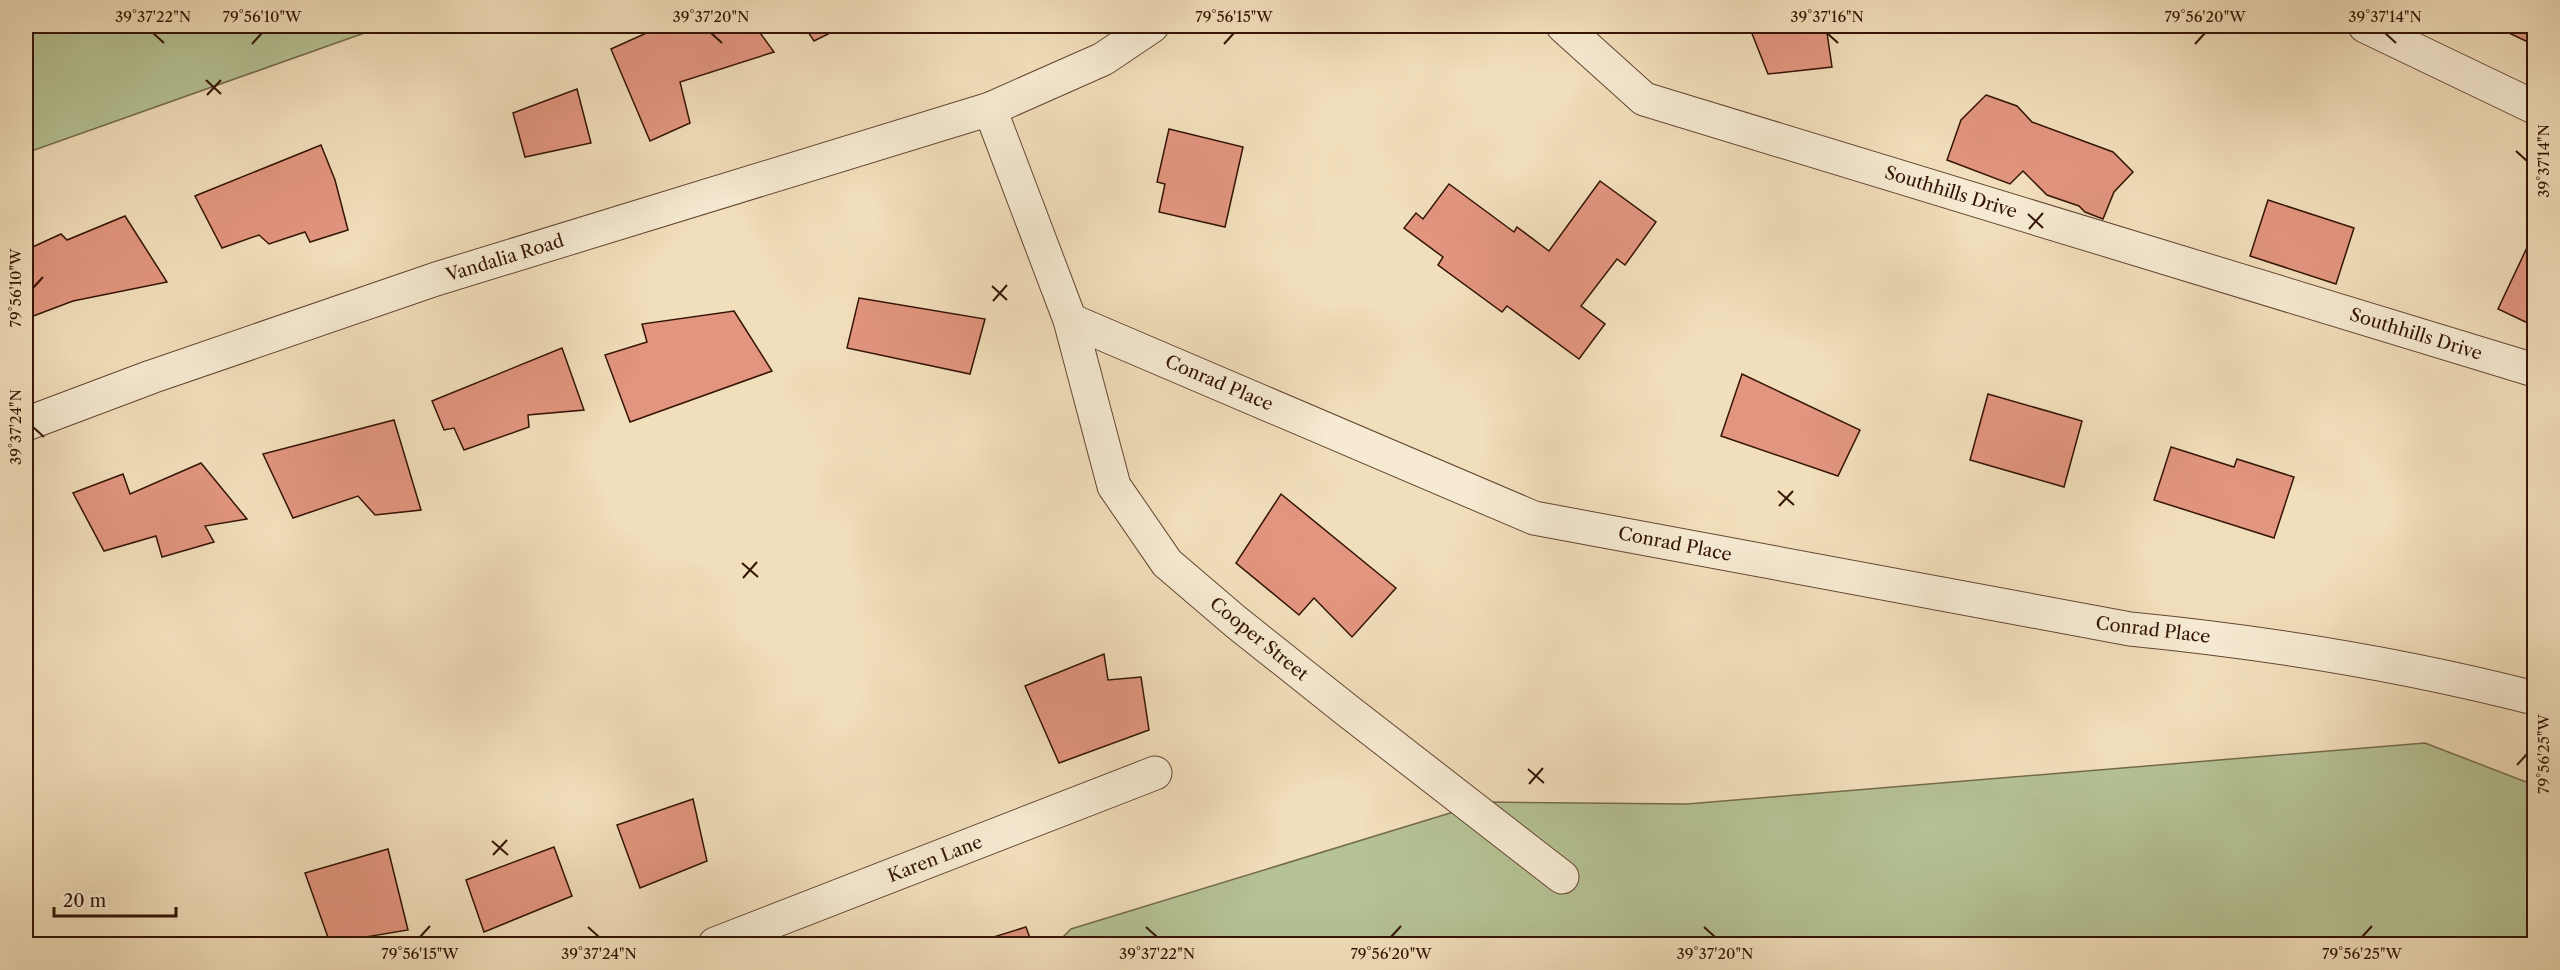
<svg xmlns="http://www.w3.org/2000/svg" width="2560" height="970" viewBox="0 0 2560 970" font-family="'Libre Caslon Text',serif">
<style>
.green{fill:#b5c294;stroke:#746b4c;stroke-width:1.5}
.building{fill:#e2957f;stroke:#341404;stroke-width:1.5}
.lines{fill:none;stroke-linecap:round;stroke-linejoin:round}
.minor-casing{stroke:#634632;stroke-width:35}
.minor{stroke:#f6ead2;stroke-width:33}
.ticks{fill:none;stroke:#341404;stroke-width:2}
.labels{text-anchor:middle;stroke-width:6;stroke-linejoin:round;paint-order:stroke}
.street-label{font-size:18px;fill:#341404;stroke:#f6ead2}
.neatline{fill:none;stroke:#341404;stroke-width:2}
.ticks-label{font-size:15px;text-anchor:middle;fill:#341404}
</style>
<rect width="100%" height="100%" fill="#f1deba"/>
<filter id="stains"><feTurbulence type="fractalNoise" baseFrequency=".00333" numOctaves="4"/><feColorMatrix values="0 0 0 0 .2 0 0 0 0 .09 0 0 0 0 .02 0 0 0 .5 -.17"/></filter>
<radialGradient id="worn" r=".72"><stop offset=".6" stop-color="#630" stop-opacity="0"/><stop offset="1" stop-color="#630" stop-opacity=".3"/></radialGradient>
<!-- green -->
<g class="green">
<polygon points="26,26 384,26 26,153"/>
<polygon points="2425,743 2534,785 2534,944 1056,944 1071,929 1486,802 1687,804"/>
</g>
<!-- building -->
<g class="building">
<polygon points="662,26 755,26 774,52 680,82 690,123 650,141 611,49"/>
<polygon points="804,26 844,26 814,41"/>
<polygon points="1749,26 1826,26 1832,67 1768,74"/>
<polygon points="2494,26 2534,26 2534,29 2528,42"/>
<polygon points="577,89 591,143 525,157 513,113"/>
<polygon points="1986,95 2017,106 2032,122 2113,152 2133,172 2114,192 2103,219 2085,212 2079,206 2047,195 2023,171 2010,184 1947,160 1961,120"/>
<polygon points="1169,129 1243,147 1225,227 1159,212 1165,184 1157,182"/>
<polygon points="321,145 335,180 348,230 310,242 305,232 269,244 259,235 222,248 195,196"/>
<polygon points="1600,181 1656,222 1625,265 1617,259 1581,306 1605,324 1579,359 1507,306 1502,312 1438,265 1443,257 1404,228 1416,213 1423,219 1449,184 1514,232 1517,227 1549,251"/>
<polygon points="2268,200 2354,228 2336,284 2250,256"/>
<polygon points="125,216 167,282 73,301 28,318 26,313 26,250 61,234 67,240"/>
<polygon points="2532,237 2534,239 2534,326 2498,309"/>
<polygon points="859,298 985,319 970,374 847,348"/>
<polygon points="734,311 772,371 630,422 605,355 647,342 642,324"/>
<polygon points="562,348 584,410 528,415 529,427 464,450 454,428 444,430 432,401"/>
<polygon points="1742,374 1860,430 1838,476 1721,436"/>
<polygon points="1988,394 2082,421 2064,487 1970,460"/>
<polygon points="394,420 421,510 375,515 358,496 293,518 263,454"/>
<polygon points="2171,447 2234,467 2237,459 2294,477 2274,538 2154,500"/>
<polygon points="201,463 247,519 205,526 214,542 162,557 156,536 104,551 73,493 123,474 130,494"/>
<polygon points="1281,494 1396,588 1352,637 1314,598 1299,615 1236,563"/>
<polygon points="1104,654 1108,680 1141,677 1149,730 1059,763 1025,686"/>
<polygon points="693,799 707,861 640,888 617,825"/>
<polygon points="554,847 572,896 484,932 466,880"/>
<polygon points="388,849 408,930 330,943 305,873"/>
<polygon points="1026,927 1032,944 971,944"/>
</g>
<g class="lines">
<!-- minor casing -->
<g class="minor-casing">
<g id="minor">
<polyline points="1563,26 1644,99 2534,370"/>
<polyline points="2365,26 2534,107"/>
<path d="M990,109l80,211 464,198 596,111c133,13 275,36 404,69"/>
<polyline points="1070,320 1114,486 1167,563 1236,622 1348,711 1562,877"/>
<polyline points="26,424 151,377 436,279 990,109 1103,59 1152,26"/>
<polyline points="715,944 1155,773"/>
</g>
</g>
<!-- minor -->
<use href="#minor" class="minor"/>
</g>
<!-- ticks -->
<path class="ticks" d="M153,33l11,10M711,33l11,10M1827,33l11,10M2385,33l11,10M252,44l10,-11M1224,44l10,-11M2195,44l10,-11M206,80l15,14M207,95l14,-15M2516,151l11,10M2028,214l15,14M2029,229l14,-16M992,286l15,14M33,288l10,-11M993,301l14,-16M33,427l11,10M1778,491l16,14M1779,506l14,-15M742,563l16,14M743,578l14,-16M2517,765l10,-11M1528,769l16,14M1529,784l14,-16M492,841l16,14M493,855l14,-15M588,927l11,10M1146,927l11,10M1704,927l11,10M420,937l10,-11M1391,937l10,-11M2362,937l10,-11"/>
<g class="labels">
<!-- street labels -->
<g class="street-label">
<text transform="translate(1951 192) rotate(17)" y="6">Southhills Drive</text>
<text transform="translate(505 258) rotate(-17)" y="6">Vandalia Road</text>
<text transform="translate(2416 334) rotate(17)" y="6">Southhills Drive</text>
<text transform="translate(1219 383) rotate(23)" y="6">Conrad Place</text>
<text transform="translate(1675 544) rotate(11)" y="6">Conrad Place</text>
<text transform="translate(2153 630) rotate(7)" y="6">Conrad Place</text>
<text transform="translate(1259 639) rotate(39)" y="6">Cooper Street</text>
<text transform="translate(935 859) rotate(-21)" y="6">Karen Lane</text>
</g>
</g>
<!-- margin -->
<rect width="2560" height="970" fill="none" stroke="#f1deba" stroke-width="66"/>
<!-- scale -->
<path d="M54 907v9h122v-9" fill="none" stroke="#341404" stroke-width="3"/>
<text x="63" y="907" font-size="18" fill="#341404" stroke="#f6ead2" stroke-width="4.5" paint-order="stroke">20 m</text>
<rect x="33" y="33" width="2494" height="904" class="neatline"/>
<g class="ticks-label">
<text x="153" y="22">39°37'22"N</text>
<text x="262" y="22">79°56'10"W</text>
<text x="711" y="22">39°37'20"N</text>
<text x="1234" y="22">79°56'15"W</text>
<text x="1827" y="22">39°37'16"N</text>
<text x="2205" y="22">79°56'20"W</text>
<text x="2385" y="22">39°37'14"N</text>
<text transform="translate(2544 161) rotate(-90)" y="5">39°37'14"N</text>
<text transform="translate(16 288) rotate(-90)" y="5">79°56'10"W</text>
<text transform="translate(16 427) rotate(-90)" y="5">39°37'24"N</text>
<text transform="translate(2544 754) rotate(-90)" y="5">79°56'25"W</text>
<text x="420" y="959">79°56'15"W</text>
<text x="599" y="959">39°37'24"N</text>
<text x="1157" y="959">39°37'22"N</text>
<text x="1391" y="959">79°56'20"W</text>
<text x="1715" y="959">39°37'20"N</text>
<text x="2362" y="959">79°56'25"W</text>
</g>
<rect width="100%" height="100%" filter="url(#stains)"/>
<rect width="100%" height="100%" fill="url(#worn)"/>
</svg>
